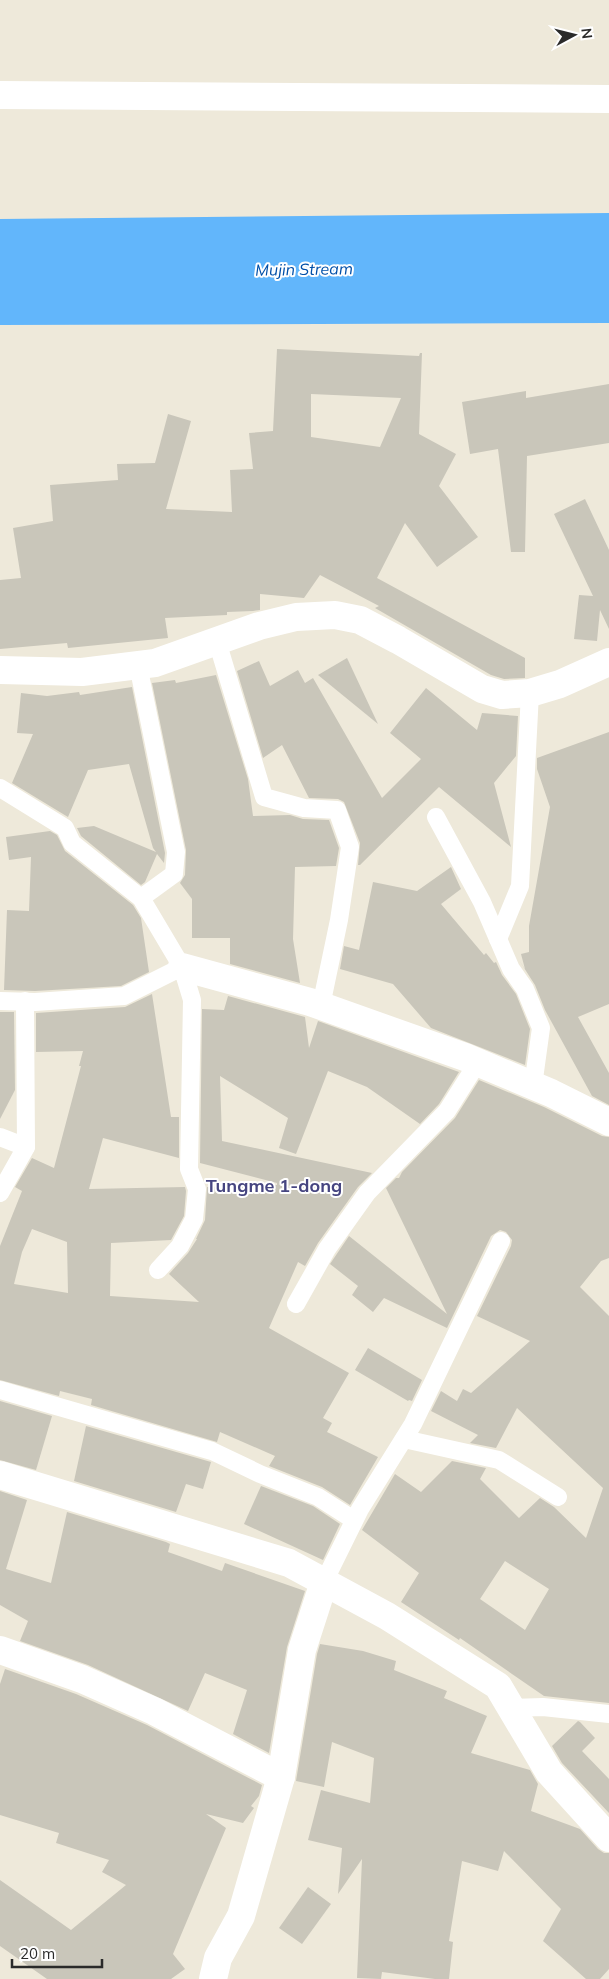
<svg xmlns="http://www.w3.org/2000/svg" width="609" height="1979" viewBox="0 0 609 1979" font-family="Mulish,sans-serif">
<style>
.water{fill:#62b6fb}
.building{fill:#c9c6ba;fill-rule:evenodd}
.lines{fill:none;stroke-linecap:round;stroke-linejoin:round}
.service{stroke:#fff;stroke-width:18}
.minor{stroke:#fff;stroke-width:28}
.tertiary{stroke:#fff;stroke-width:28}
.labels{text-anchor:middle;stroke-width:4;stroke-linejoin:round;paint-order:stroke}
.water-label{font-size:16px;font-style:italic;fill:#004fa8;stroke:#fff}
.quarter-label{font-size:18px;font-weight:bold;fill:#464580;stroke:#fff}
</style>
<rect width="100%" height="100%" fill="#eee9da"/>
<!-- water -->
<polygon class="water" points="609,213 609,323 0,325 0,219"/>
<!-- building -->
<g class="building">
<path d="M277,349l142,7 1,-3h2l-3,81 37,20 -17,32 39,51 -41,30 -32,-44 -28,55 148,80v20l-21,1 -13,-4 -116,-67 4,-2 -59,-31 -16,23 -44,-4v16l-7,1 -26,1v3l-62,3 3,20 -100,10 -1,-5 -67,6v-69l21,-2 -8,-50 40,-7 -3,-36 68,-5 -1,-16 38,-1 13,-49 23,7 -25,88 66,3 -2,-42 23,-1 -4,-36 24,-2zM311,394l90,4 -21,49 -69,-10z"/>
<polygon points="609,384 609,443 527,456 525,552 511,552 498,449 470,454 462,402 526,391 526,398"/>
<polygon points="585,499 609,550 609,629 600,610 597,641 574,639 579,595 593,596 554,514"/>
<polygon points="347,658 378,724 318,675"/>
<polygon points="259,661 270,686 298,670 305,683 313,678 382,798 421,759 390,733 426,688 477,730 482,713 518,716 516,756 494,783 511,847 439,787 360,865 358,865 360,843 344,802 338,799 309,798 282,745 263,758 237,671"/>
<polygon points="216,675 248,779 253,816 290,815 303,819 329,820 339,848 336,866 295,867 293,939 300,983 230,964 230,938 192,938 192,899 180,883 185,875 186,850 152,683 175,680 176,683"/>
<polygon points="132,687 165,853 164,863 157,854 145,882 141,885 81,836 77,828 94,826 156,852 153,848 129,764 88,770 68,817 12,783 33,734 17,733 21,693 47,696 79,692 80,695"/>
<polygon points="609,732 609,1004 578,1017 609,1073 609,1105 592,1096 545,1010 535,985 519,960 525,969 521,954 529,952 529,926 550,807 537,769 537,758"/>
<polygon points="50,831 57,835 65,851 133,905 141,918 149,972 121,986 35,991 4,990 7,910 29,911 31,857 9,860 6,837"/>
<polygon points="451,867 461,889 441,904 484,955 486,953 494,963 496,962 502,975 516,994 530,1029 525,1065 431,1028 393,984 340,969 344,946 359,950 373,882 417,891"/>
<path d="M152,994l19,123h8v41l-76,-20 -14,51 96,-2 1,4 -2,25 -13,24 -60,3 -1,53 89,6 -30,-28 19,-21 9,-14h-1l9,-19 2,-33 70,-2v-2l-77,-20 2,-154 22,1 4,-14 77,21 4,31 9,-27 141,51 -20,32 -19,20 -53,-37 -39,-16 -32,83 -17,-6 9,-30 -68,-42 2,65 150,32 -14,14 -40,56 -13,23 -7,-4 -29,66 80,45 -26,45 9,5 -5,9 51,25 -28,48 -28,-18 -53,-21 6,-10 -55,-24 -3,10 -126,-37 1,-6 -32,-8 -1,5 -59,-16v-134l22,-55 -7,-4 17,-29 22,10 27,-102h-2l4,-15 -47,1v-39l89,-6zM32,1229l35,13 1,51 -54,-9 8,-32z"/>
<polygon points="0,1012 14,1012 15,1090 0,1119"/>
<path d="M479,1080l65,27 58,29 7,1v121l-8,3 -21,26 29,29v387l-65,-7 -84,-58 -1,2 -58,-38 18,-29 -57,-43 33,-56 26,18 31,-31 34,7 -6,11 39,39 21,-20 14,9 32,31 17,-50 -86,-80 -21,40 -26,-5 8,-8 -47,-24 10,-20 16,10 6,-12 8,4 59,-52 -53,-25 34,-70 1,-6 -6,-8 -6,-2 -9,6 -44,92 -63,-30 -11,14 -21,-17 6,-9 -28,-22 19,-28 98,78 -61,-126 10,-10h3l3,-6 53,-54zM505,1561l44,28 -24,41 -45,-31z"/>
<polygon points="368,1348 422,1380 412,1401 409,1400 408,1401 355,1370"/>
<polygon points="0,1401 52,1416 36,1470 0,1460"/>
<polygon points="86,1426 211,1462 203,1489 186,1484 176,1512 74,1481"/>
<polygon points="261,1486 313,1506 340,1524 323,1560 244,1524"/>
<polygon points="0,1491 27,1500 6,1569 51,1583 67,1512 166,1542 170,1544 168,1552 222,1571 225,1563 305,1591 287,1647 269,1753 233,1734 247,1690 205,1673 188,1711 88,1665 20,1641 28,1621 0,1605"/>
<polygon points="320,1644 363,1651 396,1661 394,1670 447,1691 444,1698 487,1716 471,1753 530,1770 538,1784 531,1811 580,1829 598,1849 604,1853 609,1853 609,1969 600,1979 586,1979 543,1941 561,1909 504,1851 498,1871 462,1861 449,1941 453,1942 449,1979 435,1979 382,1972 381,1979 357,1978 362,1859 338,1894 342,1848 308,1840 321,1790 370,1803 374,1758 332,1742 324,1787 296,1781 317,1654"/>
<polygon points="5,1669 76,1694 147,1725 262,1785 259,1796 251,1806 254,1808 243,1823 206,1814 226,1828 173,1954 185,1969 171,1979 47,1979 0,1946 0,1880 71,1930 126,1885 102,1872 109,1860 56,1843 59,1833 0,1815 0,1684"/>
<polygon points="578,1721 580,1722 595,1738 582,1751 609,1779 609,1813 562,1763 552,1746"/>
<polygon points="308,1887 331,1904 302,1944 279,1928"/>
</g>
<g class="lines">
<!-- service -->
<g class="service">
<polyline points="217,641 264,797 304,808 337,810 350,847 339,920 321,1006"/>
<polyline points="138,665 176,852 174,874 141,898"/>
<polyline points="0,788 65,828 72,843 141,898 182,967 192,1000 189,1169 197,1189 194,1219 180,1246 158,1270"/>
<polyline points="436,817 482,902 511,969 525,989 541,1028 533,1086"/>
<polyline points="498,939 520,886 530,693"/>
<polyline points="0,1001 35,1002 124,996 182,967"/>
<polyline points="0,1137 26,1147"/>
<polyline points="0,1193 26,1147 25,1001"/>
<polyline points="296,1304 327,1249 367,1193 447,1111 478,1062"/>
<polyline points="0,1390 212,1451 260,1474 318,1497 354,1520"/>
<polyline points="404,1439 499,1460 558,1497"/>
<polyline points="324,1582 360,1509 413,1424 501,1241"/>
<polyline points="511,1708 543,1707 609,1714"/>
</g>
<!-- minor -->
<g class="minor">
<polyline points="0,670 82,672 155,663 259,626 296,617 335,615 360,620 398,640 482,689 502,695 530,693 560,684 609,662"/>
<polyline points="182,967 310,1002 465,1057 551,1093 609,1122"/>
<polyline points="0,1650 82,1679 154,1711 281,1777"/>
<polyline points="213,1979 218,1958 241,1916 281,1777 302,1650 324,1582"/>
</g>
<!-- tertiary -->
<g class="tertiary">
<polyline points="0,95 609,99"/>
<polyline points="0,1475 289,1563 387,1616 498,1686 549,1772 609,1838"/>
</g>
</g>
<g class="labels">
<!-- water labels -->
<g class="water-label">
<text transform="translate(304 269) rotate(-1)" y="6">Mujin Stream</text>
</g>
<!-- quarter labels -->
<g class="quarter-label">
<text x="274" y="1192">Tungme 1-dong</text>
</g>
</g>
<!-- north arrow -->
<g transform="translate(574 35) rotate(83)" stroke="#ffffff" stroke-width="4" paint-order="stroke">
<path d="M0-4L9 19L0 12L-9 19Z" fill="#2a2a2a"/>
<text y="-8" font-size="14" font-weight="bold" text-anchor="middle" fill="#2a2a2a">N</text>
</g>
<!-- scale -->
<path d="M12 1959v8h90v-8" fill="none" stroke="#2a2a2a" stroke-width="2.5"/>
<text x="20" y="1959" font-size="15" fill="#2a2a2a" stroke="#ffffff" stroke-width="4" paint-order="stroke">20 m</text>
</svg>
